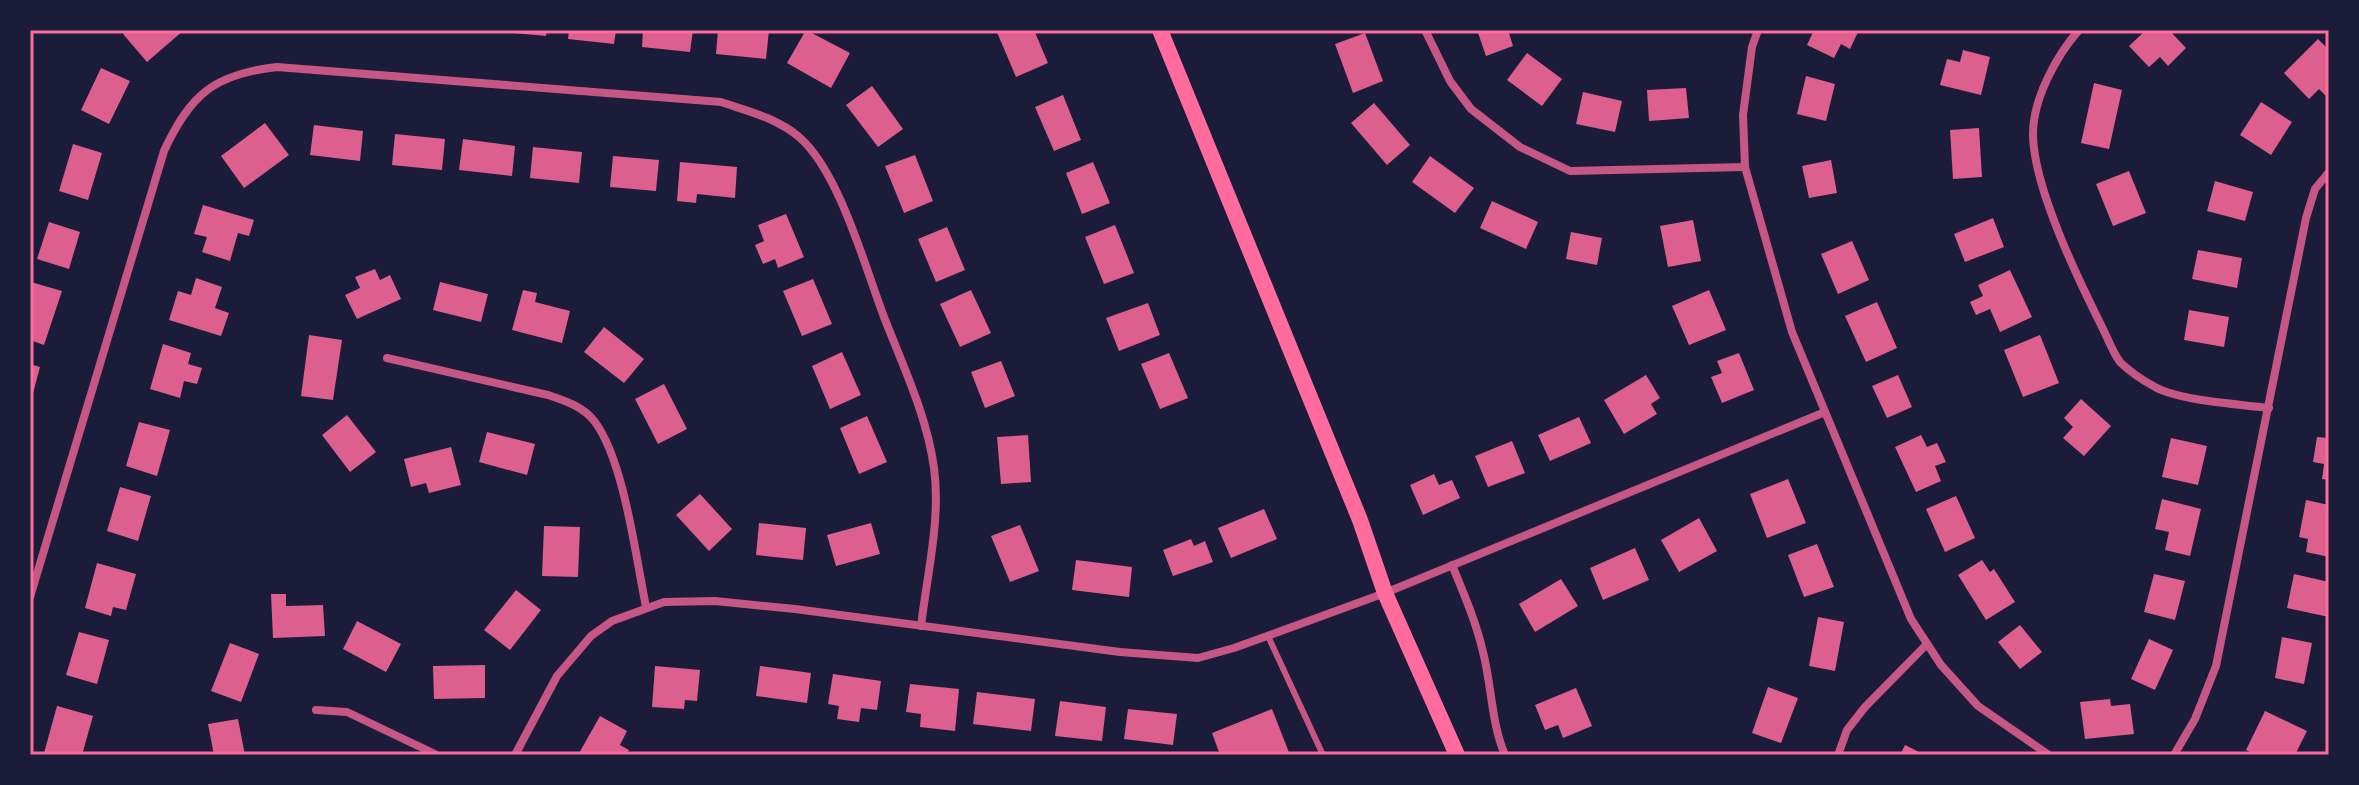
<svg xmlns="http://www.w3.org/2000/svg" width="2359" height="785" viewBox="0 0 2359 785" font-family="'Asap Condensed',sans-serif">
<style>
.building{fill:#dd5f8e}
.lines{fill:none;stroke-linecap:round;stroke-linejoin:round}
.service{stroke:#c65784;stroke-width:6}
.minor{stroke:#c65784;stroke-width:8}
.secondary{stroke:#ff6b9d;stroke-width:16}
.neatline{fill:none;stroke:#ff6b9d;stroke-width:3}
</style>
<rect width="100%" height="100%" fill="#1b1b3a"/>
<!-- building -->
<g class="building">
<polygon points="128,30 184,30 147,62 123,34"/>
<polygon points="503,30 547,30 546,36 503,32"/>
<polygon points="569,30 616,30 614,44 568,39"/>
<polygon points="643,30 693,30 690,52 642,47"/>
<polygon points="718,30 769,30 766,59 716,54"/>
<polygon points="806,30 850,53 831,88 787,63"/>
<polygon points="996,30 1034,30 1048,63 1016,77"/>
<polygon points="1477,30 1508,30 1513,46 1486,56"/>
<polygon points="1814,30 1854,30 1858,32 1850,49 1841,44 1834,58 1807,45"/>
<polygon points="2146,30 2169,30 2186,48 2168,66 2160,57 2149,67 2129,46"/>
<polygon points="1365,33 1383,81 1353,93 1335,44"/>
<polygon points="2318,39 2329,50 2329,99 2319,89 2309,99 2284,73"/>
<polygon points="1963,50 1990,57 1981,95 1940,85 1947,59 1960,62"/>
<polygon points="1527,53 1562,79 1542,106 1507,80"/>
<polygon points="101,68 130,81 109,124 81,110"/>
<polygon points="1806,76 1835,84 1826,121 1797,114"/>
<polygon points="2094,83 2122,90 2109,149 2081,143"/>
<polygon points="872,86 903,129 878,147 846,105"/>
<polygon points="1686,88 1689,118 1649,121 1647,90"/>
<polygon points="1583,92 1622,101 1615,132 1576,124"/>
<polygon points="1063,95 1081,140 1054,151 1035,107"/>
<polygon points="2261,102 2292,122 2271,155 2240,135"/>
<polygon points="1374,103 1410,145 1387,165 1351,123"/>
<polygon points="265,123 289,155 244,188 221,156"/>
<polygon points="314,125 363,131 360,161 310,155"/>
<polygon points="1979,128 1982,177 1953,179 1950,130"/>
<polygon points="395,134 445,139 442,170 392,165"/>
<polygon points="463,139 515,146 512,176 459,170"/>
<polygon points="73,144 102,153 88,200 59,191"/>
<polygon points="533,147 582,152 579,183 530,178"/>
<polygon points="915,155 933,201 904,213 885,166"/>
<polygon points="613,156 659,160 656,191 610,187"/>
<polygon points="1430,156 1474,188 1455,213 1412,182"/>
<polygon points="1831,160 1837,193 1809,198 1802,166"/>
<polygon points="680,162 737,167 735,198 697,194 696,203 677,201"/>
<polygon points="1093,162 1110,203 1082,214 1066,173"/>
<polygon points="2129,171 2146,213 2113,226 2096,184"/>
<polygon points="2215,181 2253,192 2245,221 2207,211"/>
<polygon points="1492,201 1538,222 1526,249 1480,228"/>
<polygon points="203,205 254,220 249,236 238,233 230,261 202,252 207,237 194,234"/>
<polygon points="786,214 804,257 778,268 775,259 763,264 755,245 764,241 758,225"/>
<polygon points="1993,218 2004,247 1965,262 1954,234"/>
<polygon points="1693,220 1701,261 1668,267 1660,226"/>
<polygon points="49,222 80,232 69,269 37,259"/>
<polygon points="1115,225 1134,273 1104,284 1085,237"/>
<polygon points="947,227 965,270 936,282 918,239"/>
<polygon points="1571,232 1602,238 1597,265 1566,259"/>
<polygon points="1852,241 1869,280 1838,294 1821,254"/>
<polygon points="2198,250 2242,258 2237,288 2192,279"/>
<polygon points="375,269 380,280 390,275 401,299 357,319 345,295 360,288 355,277"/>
<polygon points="2010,270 2032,317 2000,332 1990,309 1976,315 1970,302 1983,296 1978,285"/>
<polygon points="196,278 222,287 215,308 229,313 221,336 169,320 178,291 191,295"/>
<polygon points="813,279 832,324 802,336 783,291"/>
<polygon points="31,282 62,291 44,345 30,340"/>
<polygon points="440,282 488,294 481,322 433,310"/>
<polygon points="523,290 537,293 535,302 570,311 562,343 512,330"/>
<polygon points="971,290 991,333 960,347 940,304"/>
<polygon points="1709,290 1726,330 1689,345 1672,306"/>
<polygon points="1877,302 1897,348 1866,362 1845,316"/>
<polygon points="1148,303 1160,335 1119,351 1106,318"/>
<polygon points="2189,310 2229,317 2224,347 2184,340"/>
<polygon points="604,327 644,359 624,383 584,352"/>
<polygon points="309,335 342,340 333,400 301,396"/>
<polygon points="2040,335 2059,383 2023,397 2004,350"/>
<polygon points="163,344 191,353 188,364 202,368 197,384 184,381 180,398 150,389"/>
<polygon points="842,352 861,395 830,409 812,366"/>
<polygon points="1169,353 1188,398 1160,409 1141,364"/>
<polygon points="1739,353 1754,390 1722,403 1711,377 1722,373 1717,361"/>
<polygon points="1001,361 1015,396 985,408 971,372"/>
<polygon points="30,364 40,367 31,401 30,401"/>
<polygon points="1646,375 1660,398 1651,404 1657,414 1624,434 1604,400"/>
<polygon points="1898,375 1912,407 1887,418 1872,386"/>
<polygon points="664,384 687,429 658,444 635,399"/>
<polygon points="2081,399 2111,426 2084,456 2063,438 2073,427 2064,418"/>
<polygon points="347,415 376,452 350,472 322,435"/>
<polygon points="867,416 887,462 859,474 840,428"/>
<polygon points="1579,417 1591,443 1550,461 1538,435"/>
<polygon points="139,422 170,430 157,476 126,466"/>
<polygon points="487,432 535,444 527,475 479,462"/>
<polygon points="1028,435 1031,482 1001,484 997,437"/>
<polygon points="1921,435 1927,447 1937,443 1946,462 1935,466 1941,481 1916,492 1895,447"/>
<polygon points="2317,437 2329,438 2329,480 2322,479 2324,464 2313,462"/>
<polygon points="2171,438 2207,446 2198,485 2162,477"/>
<polygon points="1512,441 1525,473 1488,487 1475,456"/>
<polygon points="451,447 461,485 429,493 426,483 411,487 404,459"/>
<polygon points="1434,474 1439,485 1452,480 1460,498 1423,515 1410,485"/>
<polygon points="1788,479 1806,523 1767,538 1750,494"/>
<polygon points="120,487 151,496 138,541 107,531"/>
<polygon points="700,494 732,529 709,551 676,515"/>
<polygon points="1956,496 1975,538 1945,552 1926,509"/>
<polygon points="2162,499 2201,509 2190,556 2165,550 2169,532 2155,529"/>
<polygon points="2306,500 2329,505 2329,557 2306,552 2308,539 2299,537"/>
<polygon points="1264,509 1277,539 1231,558 1218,528"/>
<polygon points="1699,518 1717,551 1679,572 1661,540"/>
<polygon points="759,523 806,528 803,560 756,555"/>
<polygon points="871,523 880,554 836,566 827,535"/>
<polygon points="1020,525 1039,571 1010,582 991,536"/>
<polygon points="544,526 580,527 578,577 542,576"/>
<polygon points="1191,539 1194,546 1205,541 1213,562 1173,576 1163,550"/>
<polygon points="1817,544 1834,587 1804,597 1788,555"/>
<polygon points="1635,548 1649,580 1603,600 1590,568"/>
<polygon points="1076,560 1132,567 1129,597 1072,590"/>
<polygon points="1982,560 1990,572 1994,569 2015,602 1986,620 1958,575"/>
<polygon points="97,563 136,574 126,610 113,607 111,616 85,608"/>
<polygon points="2154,574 2185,581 2175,620 2144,612"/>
<polygon points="2294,574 2329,582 2329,617 2287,608"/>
<polygon points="1561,579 1578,606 1535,632 1519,604"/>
<polygon points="516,590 541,610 510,650 484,630"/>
<polygon points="271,594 286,594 286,606 323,605 325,636 273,638"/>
<polygon points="1818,617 1844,622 1835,671 1809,666"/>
<polygon points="357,621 401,644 386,672 343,649"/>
<polygon points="2020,625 2042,652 2020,669 1998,642"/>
<polygon points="79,632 109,640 97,684 66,675"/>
<polygon points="2282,637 2312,643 2304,684 2275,678"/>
<polygon points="2149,639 2173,650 2155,690 2131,679"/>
<polygon points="230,643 259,654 241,702 211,691"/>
<polygon points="485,665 485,698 434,699 433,666"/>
<polygon points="655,666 700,670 697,701 685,700 684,709 652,707"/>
<polygon points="760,666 811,673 807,703 756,696"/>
<polygon points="833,674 881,681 877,710 861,708 859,722 837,719 839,706 828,704"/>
<polygon points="910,684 959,689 955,731 920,727 921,714 906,712"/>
<polygon points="1768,687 1798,698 1781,743 1752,733"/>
<polygon points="1576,688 1592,726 1563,738 1558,725 1545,730 1535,705"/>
<polygon points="977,692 1035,699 1031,731 973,724"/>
<polygon points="2110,699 2111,706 2130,704 2134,734 2085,739 2080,702"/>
<polygon points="1060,701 1106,707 1102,741 1055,736"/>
<polygon points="57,706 93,716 82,755 44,753"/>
<polygon points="1128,709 1177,714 1173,745 1124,739"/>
<polygon points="1272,709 1290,755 1220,755 1212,733"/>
<polygon points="2265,711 2307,731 2295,755 2256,755 2246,750"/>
<polygon points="600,716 627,731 620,745 629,750 626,755 578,755"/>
<polygon points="238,719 245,755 214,755 208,724"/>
<polygon points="1905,745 1919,752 1917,755 1900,755"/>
</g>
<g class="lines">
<!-- service -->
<polyline class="service" points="1268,636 1323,755"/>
<!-- minor -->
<g class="minor">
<polyline points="1425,30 1450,81 1471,109 1520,147 1570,171 1745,167"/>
<polyline points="1758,30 1752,47 1743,115 1745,167 1792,332 1911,619 1941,665 1978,706 2049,755"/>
<path d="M2079,30c-23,26 -46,69 -46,104 0,53 46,147 70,195 5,10 10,24 17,33 9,9 24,19 35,25 26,14 82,17 114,21"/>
<path d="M387,358l161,37c18,6 36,12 47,27 29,39 41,136 51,185"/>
<path d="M1452,565c12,29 24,57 31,87 9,35 8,70 22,103"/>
<path d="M30,597l134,-446c26,-56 50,-77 113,-84l444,35c26,9 56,16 78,35 40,34 66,130 85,180 19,49 43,99 50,151 7,51 -7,107 -13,158"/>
<polyline points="316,710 347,712 437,755"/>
<polyline points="515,755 557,676 591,636 612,621 664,602 715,601 795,609 1120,652 1198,658 1234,648 1385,593 1825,412"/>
<polyline points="1838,755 1847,730 1865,707 1927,644"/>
<polyline points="2174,755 2195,719 2216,666 2306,218 2315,189 2329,172"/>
</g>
<!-- secondary -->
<polyline class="secondary" points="1160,30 1360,520 1385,593 1457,755"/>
</g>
<!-- border -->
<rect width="2359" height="785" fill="none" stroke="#1b1b3a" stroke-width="64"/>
<rect x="32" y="32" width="2295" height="721" class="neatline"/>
</svg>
